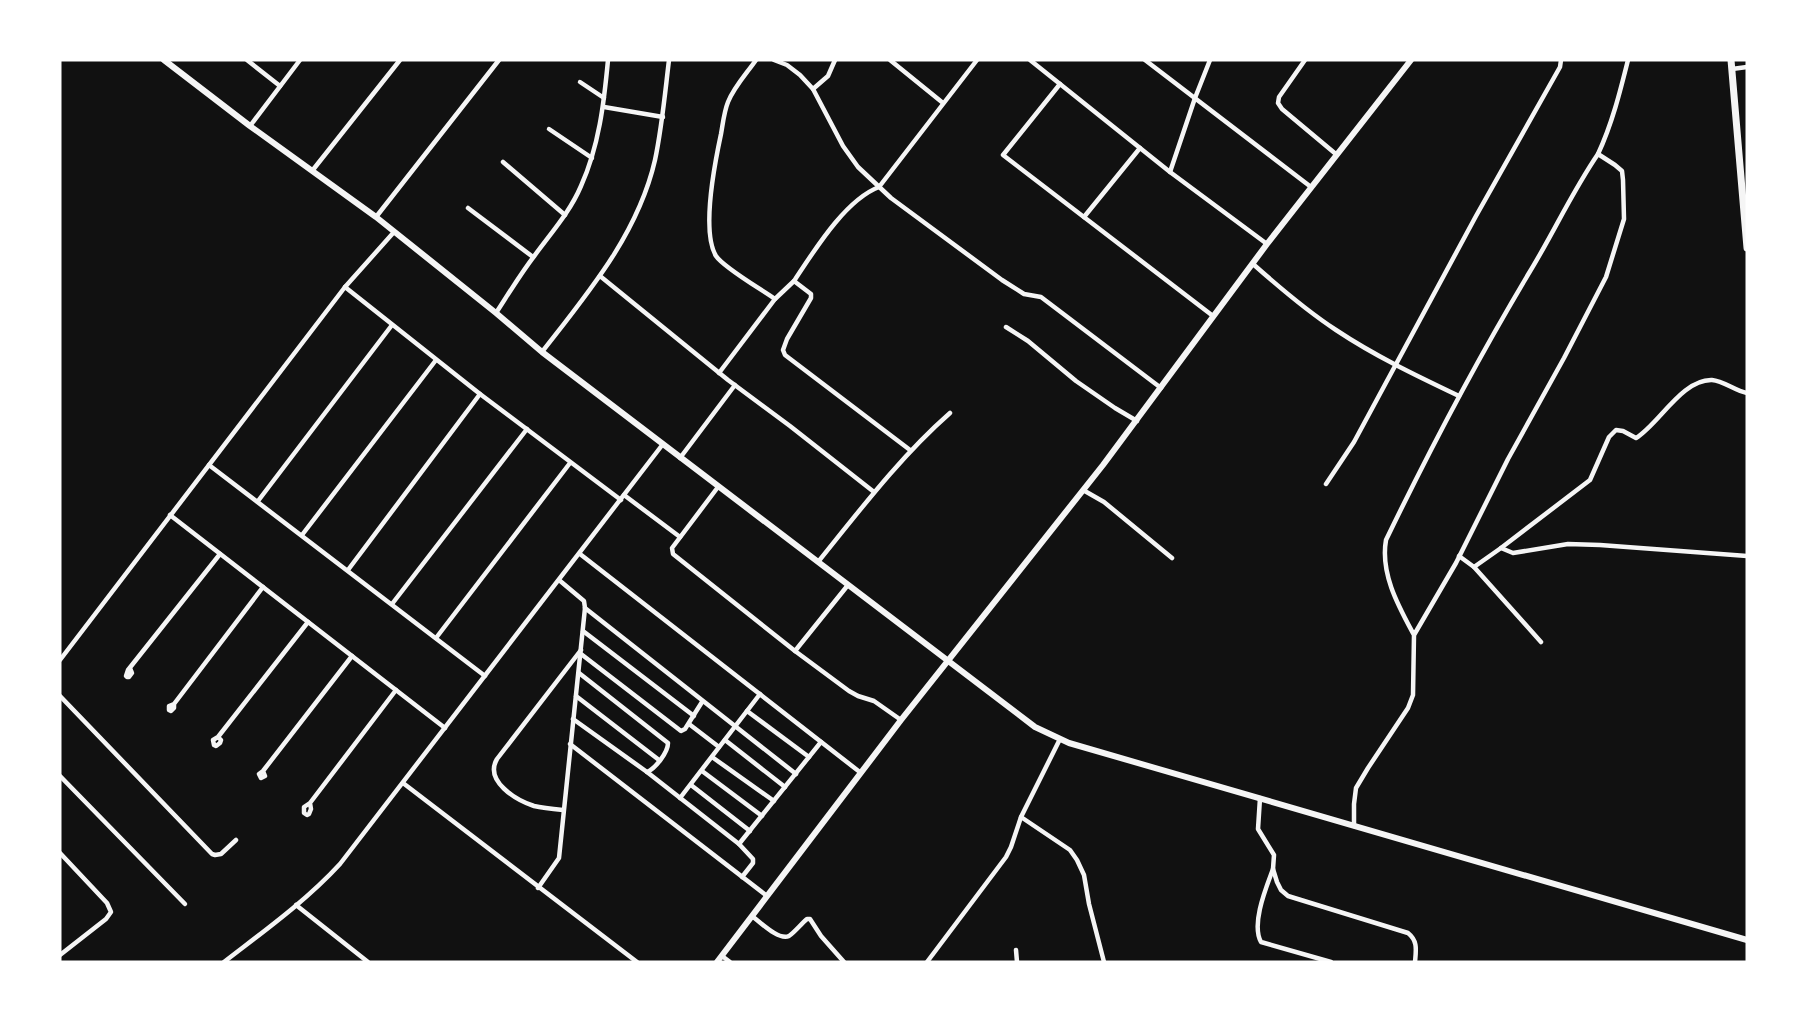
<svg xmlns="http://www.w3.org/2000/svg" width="1807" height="1022" viewBox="0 0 1807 1022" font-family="'Fira Sans Condensed',sans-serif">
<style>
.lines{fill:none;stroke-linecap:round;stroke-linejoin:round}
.minor{stroke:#f5f5f5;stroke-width:4.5}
.tertiary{stroke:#f5f5f5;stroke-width:6}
.secondary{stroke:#f5f5f5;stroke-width:7}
</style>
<rect width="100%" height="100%" fill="#111"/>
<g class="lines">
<!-- minor -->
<g class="minor">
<polyline points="247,60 280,86"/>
<path d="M756,60c-9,13 -22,27 -28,42 -4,10 -5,21 -7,32 -6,28 -20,97 -5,122 8,12 45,33 59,43"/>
<polyline points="774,60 787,65 800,75 813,89 843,146 858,167 891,198 1002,280 1024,294 1041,297 1161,388"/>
<polyline points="890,60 943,103"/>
<polyline points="1030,60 1170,172 1267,244"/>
<polyline points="1145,60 1311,187"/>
<polyline points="1305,60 1279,97 1278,103 1282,109 1337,155"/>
<polyline points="1732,69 1747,67"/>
<polyline points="580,82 604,98"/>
<polyline points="1060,84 1003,155 1213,316"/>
<polyline points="813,89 828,76 835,60"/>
<polyline points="604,107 663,117"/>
<polyline points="250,126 300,60"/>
<polyline points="549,129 592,158"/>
<path d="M1598,154c14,-30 22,-62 30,-94"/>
<polyline points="503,162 565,215"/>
<polyline points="312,171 400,60"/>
<polyline points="1170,172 1195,98 1210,60"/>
<polyline points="468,208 533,257"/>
<polyline points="376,217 499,60"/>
<polyline points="1084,217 1140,148"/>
<path d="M1253,264c27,24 54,47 83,66 39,26 81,46 123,66"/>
<polyline points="600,276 728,380 790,426 874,492"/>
<path d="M794,281c20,-30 51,-81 85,-94l98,-127"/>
<polyline points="345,287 480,394 621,500"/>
<path d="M496,313c13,-20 25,-40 39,-58 16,-22 35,-43 46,-69 18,-40 23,-83 27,-126"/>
<polyline points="1006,327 1028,341 1076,381 1115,408 1137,421"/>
<path d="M542,352c46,-59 96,-118 113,-192 7,-33 10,-67 14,-100"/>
<polyline points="719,373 775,299 794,281 811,294 811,298 787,339 783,350 785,355 910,450"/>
<polyline points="680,458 735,385"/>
<polyline points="209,465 485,676"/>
<polyline points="1326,484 1354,442 1476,216 1560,67 1561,60"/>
<polyline points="718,487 672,548 673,554 795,651 849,691 858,696 874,701 901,720"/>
<polyline points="1083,490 1104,502 1172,558"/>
<polyline points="624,495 680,537"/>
<polyline points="258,501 392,325"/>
<polyline points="170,515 445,728"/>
<polyline points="302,535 436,360"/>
<polyline points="1501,548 1513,553 1568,544 1600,545 1747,556"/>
<polyline points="580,554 861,773"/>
<polyline points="1459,556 1474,567 1541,642"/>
<path d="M818,562c42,-52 82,-105 132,-149"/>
<path d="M1474,567l27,-19 89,-68 19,-43 7,-7 7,1 13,7c23,-14 46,-59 76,-58 12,1 23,11 35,13"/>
<polyline points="348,570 480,394"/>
<polyline points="392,604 527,429"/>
<polyline points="585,608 796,774"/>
<polyline points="583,631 694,716"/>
<polyline points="436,638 570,463"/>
<polyline points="795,651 848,585"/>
<polyline points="581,654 681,731 685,729 702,702"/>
<polyline points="60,660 345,287 394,232"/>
<polyline points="130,668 132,673 129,677 127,677 126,676 128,670 220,554"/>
<path d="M579,673l89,70c0,9 -12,25 -21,29"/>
<polyline points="60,696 212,854 215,855 221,854 236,840"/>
<polyline points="576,696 659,760"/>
<polyline points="174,704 174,708 171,711 169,710 169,706 174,704 263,587"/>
<polyline points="747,711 809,757"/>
<polyline points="573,719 647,772 739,844 821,742"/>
<polyline points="689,724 719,747"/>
<polyline points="218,737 221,740 220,743 216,746 214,745 213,740 218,737 308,622"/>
<polyline points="725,740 785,787"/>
<polyline points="570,744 767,896"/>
<polyline points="712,757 774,801"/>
<polyline points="263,771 265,776 261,778 259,774 263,771 352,656"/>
<polyline points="702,771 762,816"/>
<polyline points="60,776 185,904"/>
<polyline points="403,783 637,962"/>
<polyline points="691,785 750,831"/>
<polyline points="680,798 760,694"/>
<path d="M1260,798l-2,31 16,26 -1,14 4,13 4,8 7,6 120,37c10,8 8,17 7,29"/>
<polyline points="310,803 311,809 309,814 307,815 304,813 304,807 310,803 396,690"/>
<path d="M563,810c-10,-1 -20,-2 -29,-4 -18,-6 -50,-25 -37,-47l84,-109"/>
<polyline points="1021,817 1070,850 1077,860 1084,875 1089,904 1104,962"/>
<path d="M1354,826v-22l2,-16 12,-20 40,-60 5,-13 1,-60 42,-72 52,-104 56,-101 42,-81 18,-58 -1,-39 -1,-9 -7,-6 -17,-11c-26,38 -45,80 -69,119 -52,87 -99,176 -143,267 -6,34 13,67 28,95"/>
<polyline points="739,844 753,859 753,863 742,877"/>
<polyline points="60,853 107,903 111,912 106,919 60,955"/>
<path d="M1273,869c-7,19 -22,55 -12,73l70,20"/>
<polyline points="538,888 559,858 585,608 584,601 559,580"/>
<polyline points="296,905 368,962"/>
<path d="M752,916c8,6 27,25 37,20 6,-4 12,-12 18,-17h3l11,17 23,26"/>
<polyline points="1016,950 1017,962"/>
<polyline points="722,956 730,962"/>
<path d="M224,962c40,-31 82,-61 116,-98l323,-420"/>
<polyline points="927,962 1006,857 1011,847 1021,817 1060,739"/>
</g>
<!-- tertiary -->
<g class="tertiary">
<polyline points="164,60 250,126 376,217 496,313 542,352 1035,727 1069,743 1747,940"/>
<polyline points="717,962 901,720 1103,465 1267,244 1411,60"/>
</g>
<!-- secondary -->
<polyline class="secondary" points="1731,60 1747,248"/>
</g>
<!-- border -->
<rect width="1807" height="1022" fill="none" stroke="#ffffff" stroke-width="123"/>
</svg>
